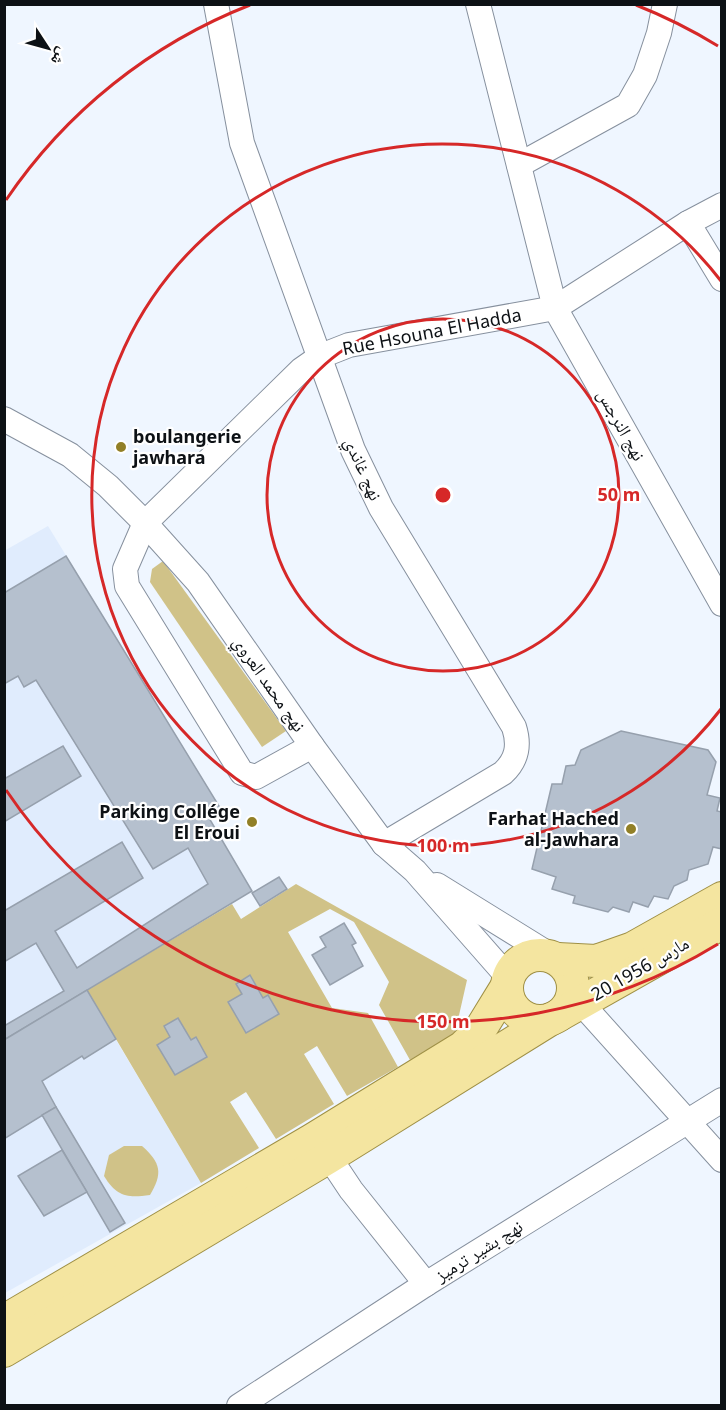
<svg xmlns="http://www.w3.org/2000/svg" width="726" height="1410" viewBox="0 0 726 1410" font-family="'Noto Sans','Noto Naskh Arabic',sans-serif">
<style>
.built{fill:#e0ecfd}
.green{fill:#d0c288}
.building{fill:#b5c0ce;stroke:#96a0ad;stroke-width:1.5}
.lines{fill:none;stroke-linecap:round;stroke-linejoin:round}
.minor-casing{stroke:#86909e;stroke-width:26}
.major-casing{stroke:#9f9046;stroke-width:34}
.minor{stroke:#fff;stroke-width:24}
.major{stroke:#f4e5a0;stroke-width:32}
.ring{fill:none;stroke:#d62828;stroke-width:3}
.poi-dot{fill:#928027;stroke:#fff;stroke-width:2}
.labels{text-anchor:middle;stroke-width:4.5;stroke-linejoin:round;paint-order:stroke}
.street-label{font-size:18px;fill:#0d1115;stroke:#fff}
.poi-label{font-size:18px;font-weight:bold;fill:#0d1115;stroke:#fff;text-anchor:end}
.centre{fill:#d62828;stroke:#fff;stroke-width:3}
.ring-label{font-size:18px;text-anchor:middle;font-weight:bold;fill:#d62828;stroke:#fff;stroke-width:4.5;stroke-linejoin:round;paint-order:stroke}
</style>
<rect width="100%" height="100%" fill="#eff6ff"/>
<!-- built -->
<polygon class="built" points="48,526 222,811 209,819 252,891 87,991 201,1183 5,1293 4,551"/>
<!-- green -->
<g class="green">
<polygon points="163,561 286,731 262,747 150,582 152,569"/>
<polygon points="296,884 467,980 455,1033 410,1060 379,1005 389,982 354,922 330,909 288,932 332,1008 368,1013 398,1067 347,1096 317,1046 304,1054 334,1104 276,1139 246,1092 230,1102 259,1148 201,1183 87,990 232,904 241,919"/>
<path d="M124,1146h18c19,17 21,27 8,49 -23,3 -33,2 -46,-19l5,-21z"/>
</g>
<!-- building -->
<g class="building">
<polygon points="66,556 222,811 209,818 252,891 4,1040 4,1026 64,991 36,943 4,962 4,911 122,842 143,878 55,931 77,968 208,884 188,848 153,869 36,680 24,687 18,676 4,684 4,593"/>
<polygon points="621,731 708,750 716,762 707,795 720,798 717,811 722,812 722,849 713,847 708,864 689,870 687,880 674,886 668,899 654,896 648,907 633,902 629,912 613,907 608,912 573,903 575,896 552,889 556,877 532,869 552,784 562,784 566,766 575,765 581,750"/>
<polygon points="63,746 81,776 4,822 4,779"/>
<polygon points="279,877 287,889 260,906 252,893"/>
<polygon points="344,923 356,943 352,945 363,966 330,985 312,955 326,947 320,937"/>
<polygon points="250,975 263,998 268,995 279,1014 246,1033 228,1002 242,994 236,984"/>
<polygon points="87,990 116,1039 84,1059 82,1056 42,1081 56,1107 4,1139 4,1040"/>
<polygon points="178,1018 191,1040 196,1037 207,1057 175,1075 157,1045 170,1037 164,1026"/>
<polygon points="56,1107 125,1223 110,1232 42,1115"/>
<polygon points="62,1150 87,1192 44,1216 18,1176"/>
</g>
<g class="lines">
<!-- minor casing -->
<g class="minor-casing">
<g id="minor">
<path d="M216,4l26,139 111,307 28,58 133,219c6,19 3,33 -11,46l-119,71"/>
<polyline points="478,4 555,308 722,604"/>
<polyline points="519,165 628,105 645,75 659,33 665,4"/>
<polyline points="688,223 722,279"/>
<polyline points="4,419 70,455 108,486 145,523 198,582 312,746 384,844 415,871 508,977"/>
<polyline points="312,746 256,777 242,773 127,586 125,569 145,523 301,370 321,356 349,345 555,308 688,223 722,205"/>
<polyline points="437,885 550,955"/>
<polyline points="574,990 581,1003 722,1160"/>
<polyline points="329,1157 351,1190 426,1284"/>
<polyline points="239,1406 426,1284 722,1100"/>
</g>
</g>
<!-- major casing -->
<g class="major-casing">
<g id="major">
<circle cx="540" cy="988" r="33"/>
<polyline points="558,959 596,961 633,948 722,898"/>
<polyline points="559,1015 722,923"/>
<polyline points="4,1321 312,1140 463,1047 480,1030 507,986"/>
<polyline points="4,1351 329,1157 551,1019"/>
</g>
</g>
<!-- minor -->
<use href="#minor" class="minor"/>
<!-- major -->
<use href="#major" class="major"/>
</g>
<!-- distance rings -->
<g class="ring">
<circle cx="443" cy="495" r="176"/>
<path d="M721 709A351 351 0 1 1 721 281"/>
<path d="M718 944A527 527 0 0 1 6 790M6 200A527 527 0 0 1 250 5M636 5A527 527 0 0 1 718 46"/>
</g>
<!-- markers -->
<g class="poi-dot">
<circle cx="121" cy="447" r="6"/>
<circle cx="252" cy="822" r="6"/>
<circle cx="631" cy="829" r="6"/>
</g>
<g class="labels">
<!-- street labels -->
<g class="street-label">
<text transform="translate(432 332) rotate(-11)" y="6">Rue Hsouna El Hadda</text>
<text transform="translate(621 425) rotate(61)" y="6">نهج النرجس</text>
<text transform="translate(363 469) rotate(66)" y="6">نهج غاندي</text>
<text transform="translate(269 684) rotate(55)" y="6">نهج محمد العروي</text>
<text transform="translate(640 969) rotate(-30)" y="6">20 مارس 1956</text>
<text transform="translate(479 1251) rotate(-32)" y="6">نهج بشير ترميز</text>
</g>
<!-- poi labels -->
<g class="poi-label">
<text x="133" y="443" text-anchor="start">boulangerie<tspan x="133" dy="21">jawhara</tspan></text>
<text x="240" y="818">Parking Collége<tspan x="240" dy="21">El Eroui</tspan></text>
<text x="619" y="825">Farhat Hached<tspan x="619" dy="21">al-Jawhara</tspan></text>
</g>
</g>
<circle cx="443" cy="495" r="9" class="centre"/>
<g class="ring-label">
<text x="619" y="501">50 m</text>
<text x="443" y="852">100 m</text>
<text x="443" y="1028">150 m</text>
</g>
<!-- border -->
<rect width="726" height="1410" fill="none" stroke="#0d1115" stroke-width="12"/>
<!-- north arrow -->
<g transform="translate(48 48) rotate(126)" stroke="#ffffff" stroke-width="4.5" paint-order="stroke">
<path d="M0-4.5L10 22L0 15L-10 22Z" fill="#0d1115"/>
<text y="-9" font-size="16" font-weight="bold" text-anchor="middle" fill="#0d1115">ش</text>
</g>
</svg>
